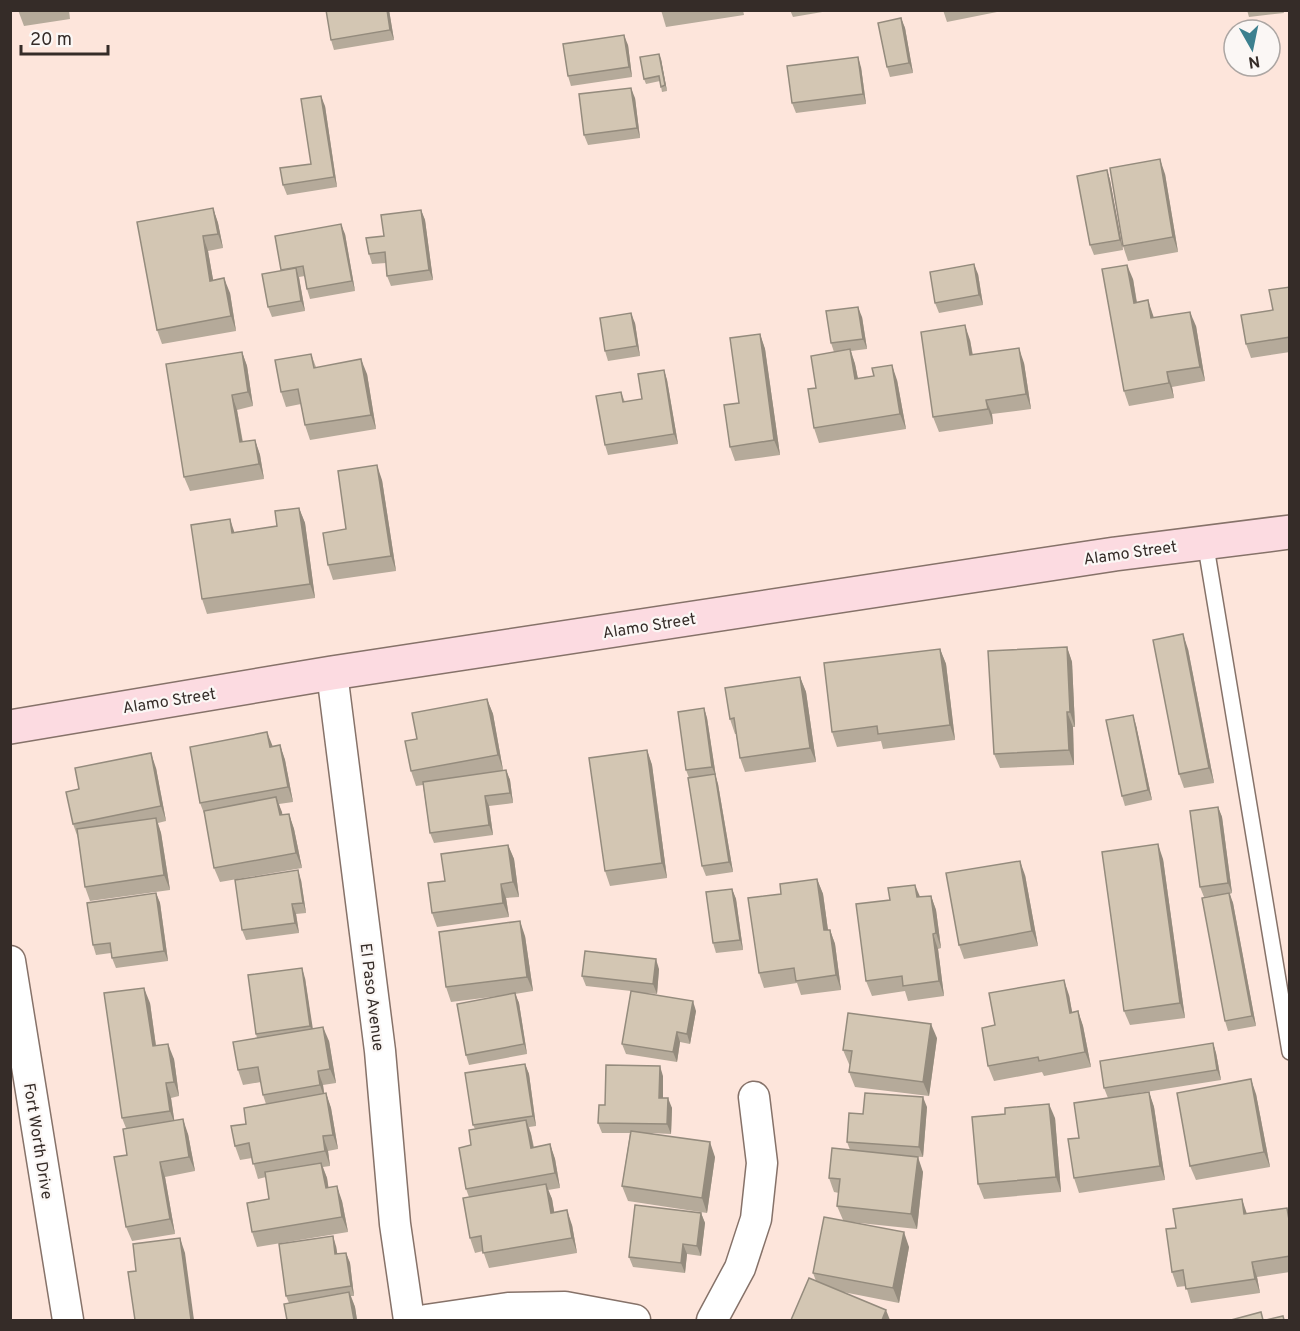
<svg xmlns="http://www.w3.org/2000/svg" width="1300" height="1331" viewBox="0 0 1300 1331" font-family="Overpass,sans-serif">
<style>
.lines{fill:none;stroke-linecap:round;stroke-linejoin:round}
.service-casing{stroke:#867269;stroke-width:18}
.minor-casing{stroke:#867269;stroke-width:33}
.secondary-casing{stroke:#867269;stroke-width:36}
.service{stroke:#fff;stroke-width:15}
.minor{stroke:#fff;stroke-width:30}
.secondary{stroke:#fcdbe1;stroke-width:33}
.wall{fill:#b5aa9a}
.shaded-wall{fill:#948b7d}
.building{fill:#d3c6b3;stroke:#948b7d;stroke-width:1.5}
.labels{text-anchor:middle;stroke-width:4.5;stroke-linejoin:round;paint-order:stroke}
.street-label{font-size:16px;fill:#352c28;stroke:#fbf7f5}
</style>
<rect width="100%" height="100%" fill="#fde5db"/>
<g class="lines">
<!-- service casing -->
<g class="service-casing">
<polyline id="service" points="1205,541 1290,1052"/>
</g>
<!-- minor casing -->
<g class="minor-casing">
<g id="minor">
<polyline points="332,673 380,1051 395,1224 409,1320"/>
<polyline points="10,961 68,1320"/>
<polyline points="426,1320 508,1308 565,1307 635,1320"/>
<polyline points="712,1320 740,1268 756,1219 762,1163 754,1097"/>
</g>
</g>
<!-- secondary casing -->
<g class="secondary-casing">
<polyline id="secondary" points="10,727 332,673 1115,554 1290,532"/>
</g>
<!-- service -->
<use href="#service" class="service"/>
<!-- minor -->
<use href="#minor" class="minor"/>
<!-- secondary -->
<use href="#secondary" class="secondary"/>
</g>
<!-- wall -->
<g class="wall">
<polygon points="18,10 69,10 70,19 24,26"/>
<polygon points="389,10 394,40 334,50 331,40"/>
<polygon points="661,10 743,10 744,15 666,27"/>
<polygon points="790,10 834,10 793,17"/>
<polygon points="943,10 1007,10 947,22"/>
<polygon points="1247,10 1283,10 1284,13 1249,17"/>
<polygon points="901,18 905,28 913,73 890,77 887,67"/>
<polygon points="628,45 632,77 571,86 568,76"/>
<polygon points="661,59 667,91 662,92 660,81 646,84 644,79"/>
<polygon points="861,67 866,104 796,113 792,103"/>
<polygon points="635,98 640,138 588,145 584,135"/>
<polygon points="325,106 337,187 287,195 283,185 311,164"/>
<polygon points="1107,170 1110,180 1123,250 1094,255 1090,245"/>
<polygon points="1165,174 1178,252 1128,261 1123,246"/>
<polygon points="213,208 218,223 223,248 208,251 213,280 230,293 236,331 162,344 157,330"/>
<polygon points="421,210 425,220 433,280 391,286 387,276 386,263 372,264 369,254 384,236"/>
<polygon points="345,234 355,291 310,299 307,289 305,276 299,277 305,311 272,317 268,307 282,271 281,270"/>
<polygon points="978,274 983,305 939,313 935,303"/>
<polygon points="1133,279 1137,302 1153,315 1154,318 1196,326 1205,381 1172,387 1174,398 1129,406 1124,391"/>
<polygon points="1290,287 1290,352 1251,358 1246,344 1273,310"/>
<polygon points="862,317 867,349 851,351 855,364 858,379 897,380 906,429 819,443 814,428 816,388 834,352 831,343"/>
<polygon points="635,323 640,356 608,361 605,351"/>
<polygon points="760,334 765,349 780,455 735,461 730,447 739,403"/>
<polygon points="970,340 973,355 1024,363 1031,409 992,414 993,424 939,432 933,417"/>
<polygon points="242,352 247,366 253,406 237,410 243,442 255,440 260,455 264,479 190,491 184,477"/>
<polygon points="311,354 316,367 367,374 376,429 310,440 305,425 301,404 286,407 281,392"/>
<polygon points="664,370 667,380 678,444 608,455 605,445 621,392 625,402 642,399"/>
<polygon points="382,480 396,571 333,580 328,565 346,529"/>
<polygon points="299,508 305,523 315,598 207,614 202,599 235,532 277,526"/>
<polygon points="1067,647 1072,662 1075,727 1073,727 1074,765 1000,768 994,754"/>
<polygon points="940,649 946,664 955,740 883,749 881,741 837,747 832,732"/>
<polygon points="1188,649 1214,783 1184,788 1179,774"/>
<polygon points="800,677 806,692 816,762 745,772 740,758 736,734 735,734 730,719"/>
<polygon points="487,699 493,714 503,770 506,770 510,780 513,803 489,806 493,835 434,843 430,833 423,785 416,786 411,771 417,739"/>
<polygon points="704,708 707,718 716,777 718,784 733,872 706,876 702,866 689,778 686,770"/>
<polygon points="1136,725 1152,800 1125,806 1122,796"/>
<polygon points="280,745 285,760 293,802 279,804 282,815 289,814 294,829 302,868 220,882 214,868 205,816 200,803"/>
<polygon points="647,750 652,765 667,878 610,886 605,871"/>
<polygon points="156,768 166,821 158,823 161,833 170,890 90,901 85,887 78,838 73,824 79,789"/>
<polygon points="1218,807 1222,817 1232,893 1230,894 1233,903 1256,1026 1228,1031 1225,1021 1220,895 1204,897 1200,887"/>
<polygon points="508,845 514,859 519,897 506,898 509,917 437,927 432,913 445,881"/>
<polygon points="1163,859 1185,1018 1130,1025 1124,1011"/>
<polygon points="1025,875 1038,946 964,959 959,945"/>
<polygon points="817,879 823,894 828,930 830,930 835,944 841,990 801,995 797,983 764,988 759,973 781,894"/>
<polygon points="301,880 306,913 296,914 299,933 246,940 242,930"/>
<polygon points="732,889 736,899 743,950 716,953 713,943"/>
<polygon points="156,893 160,903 168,961 116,968 112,958 111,953 96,955 93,945"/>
<polygon points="931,896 936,910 941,948 938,949 944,996 908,1001 905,991 872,996 866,981 920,897"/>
<polygon points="525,936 533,991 515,994 519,1003 527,1054 469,1065 466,1055 507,995 451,1002 446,987"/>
<polygon points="659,969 657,994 644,993 696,1011 690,1044 680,1042 677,1062 626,1054 622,1044 631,991 586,986 582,976"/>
<polygon points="305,978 312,1028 329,1041 336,1083 323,1085 324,1094 326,1093 331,1108 338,1149 328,1151 330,1166 323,1167 327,1178 328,1188 342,1201 348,1232 257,1247 252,1232 269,1199 266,1177 258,1179 252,1158 240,1160 235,1146 246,1124 266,1104 263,1095 261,1082 243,1085 238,1070 257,1038 256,1034"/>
<polygon points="1069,995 1072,1012 1078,1011 1083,1026 1091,1067 1044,1076 1042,1072 994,1081 988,1066 995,1025"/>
<polygon points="150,1003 156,1046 174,1059 179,1096 171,1098 174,1120 188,1134 195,1171 165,1177 175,1234 132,1241 126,1227 127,1155 126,1128 122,1118"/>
<polygon points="937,1038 929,1096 855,1087 849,1072 850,1065 849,1064 843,1050"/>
<polygon points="1213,1043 1216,1053 1221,1080 1108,1098 1104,1088"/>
<polygon points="525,1064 529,1074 536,1126 529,1127 531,1134 534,1147 550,1144 555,1159 560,1188 548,1190 552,1199 554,1212 572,1225 577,1253 489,1268 483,1251 475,1253 470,1238 469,1197 466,1189 471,1145 475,1129 473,1125"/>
<polygon points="663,1076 663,1098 672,1108 671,1134 651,1133 715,1157 707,1213 628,1201 622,1186 630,1133 602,1133 598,1123 605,1105"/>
<polygon points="1149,1092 1154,1107 1165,1180 1079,1193 1074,1178 1079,1138"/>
<polygon points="1256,1094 1270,1167 1196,1180 1190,1166"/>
<polygon points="927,1107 923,1157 907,1156 923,1172 917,1229 850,1222 909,1247 899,1303 843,1292 816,1281 813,1273 843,1220 837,1206 839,1193 834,1192 829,1178 850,1150 847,1142 863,1114"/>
<polygon points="1055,1118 1061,1192 984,1199 978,1184"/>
<polygon points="1287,1208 1290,1215 1290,1272 1257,1277 1260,1293 1191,1303 1186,1286 1177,1287 1172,1272 1176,1228 1247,1214"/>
<polygon points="701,1213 705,1223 701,1256 687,1254 685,1273 633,1267 629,1257"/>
<polygon points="336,1246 337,1254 346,1253 350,1263 354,1296 351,1296 355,1307 357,1320 287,1320 289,1303 286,1296"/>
</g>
<!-- shaded-wall -->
<g class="shaded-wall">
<polygon points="387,10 389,10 394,40 390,30"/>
<polygon points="901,18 905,28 913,73 909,63"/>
<polygon points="624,35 628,45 632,77 629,67"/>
<polygon points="659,54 661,59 667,91 665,85"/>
<polygon points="858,57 861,67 866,104 863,94"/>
<polygon points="631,88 635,98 640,138 637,128"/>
<polygon points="321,96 325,106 337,187 334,177"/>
<polygon points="1160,159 1165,174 1178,252 1173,237"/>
<polygon points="1107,170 1110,180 1123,250 1120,240"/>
<polygon points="213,208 218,223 223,248 218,234"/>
<polygon points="421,210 425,220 433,280 429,270"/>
<polygon points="341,224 345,234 355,291 352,281"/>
<polygon points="203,236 208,251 216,296 210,281"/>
<polygon points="974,264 978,274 983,305 979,295"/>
<polygon points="1127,265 1133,279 1139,318 1134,303"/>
<polygon points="296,268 299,278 305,311 301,301"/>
<polygon points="224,278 230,293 236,331 231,316"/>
<polygon points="1148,300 1153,315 1156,333 1151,318"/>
<polygon points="858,307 862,317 867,349 863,339"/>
<polygon points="1190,312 1196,326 1205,381 1200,367"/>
<polygon points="631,313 635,323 640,356 637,346"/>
<polygon points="965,325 970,340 975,370 970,355"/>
<polygon points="760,334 765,349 780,455 774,440"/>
<polygon points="1019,348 1024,363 1031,409 1026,394"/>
<polygon points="850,349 855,364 861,394 855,379"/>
<polygon points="242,352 247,366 253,406 248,392"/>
<polygon points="361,359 367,374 376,429 371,415"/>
<polygon points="892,365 897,380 906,429 900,414"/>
<polygon points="664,370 667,380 678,444 674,434"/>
<polygon points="1167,372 1172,387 1174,398 1169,383"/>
<polygon points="232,395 237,410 245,457 240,442"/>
<polygon points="986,400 992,414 993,424 988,409"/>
<polygon points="255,440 260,455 264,479 259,464"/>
<polygon points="377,465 382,480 396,571 391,556"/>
<polygon points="299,508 305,523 315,598 310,584"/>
<polygon points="230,519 235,534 232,533"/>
<polygon points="1183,634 1188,649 1214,783 1209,768"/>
<polygon points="1067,647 1072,662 1075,727 1070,712"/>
<polygon points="940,649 946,664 955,740 950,725"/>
<polygon points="800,677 806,692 816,762 810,748"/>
<polygon points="487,699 493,714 503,770 498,755"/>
<polygon points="704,708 707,718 716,777 712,767"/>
<polygon points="1067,712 1073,727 1074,765 1069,750"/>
<polygon points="1133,715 1136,725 1152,800 1148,790"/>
<polygon points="267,732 273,747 270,747"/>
<polygon points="280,745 285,760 293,802 288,787"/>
<polygon points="647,750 652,765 667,878 662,863"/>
<polygon points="151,753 156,768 166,821 161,806"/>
<polygon points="506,770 510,780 513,803 510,793"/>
<polygon points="715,774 718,784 733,872 729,862"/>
<polygon points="485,796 489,806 493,835 489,825"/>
<polygon points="276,797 282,812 285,830 280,815"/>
<polygon points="1218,807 1222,817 1232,893 1228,883"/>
<polygon points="289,814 294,829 302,868 296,853"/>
<polygon points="156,818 161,833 170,890 164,875"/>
<polygon points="1158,844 1163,859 1185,1018 1180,1003"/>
<polygon points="508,845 514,859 519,897 513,882"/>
<polygon points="1020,861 1025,875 1038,946 1032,931"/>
<polygon points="298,870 301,880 306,913 303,903"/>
<polygon points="817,879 823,894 830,945 824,930"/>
<polygon points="501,884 506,898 509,917 503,903"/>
<polygon points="915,885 921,899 917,897"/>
<polygon points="732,889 736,899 743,950 740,940"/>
<polygon points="156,893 160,903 168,961 164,951"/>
<polygon points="1229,893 1233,903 1256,1026 1252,1016"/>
<polygon points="931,896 936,910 941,948 936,933"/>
<polygon points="292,904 296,914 299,933 295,923"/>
<polygon points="520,921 525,936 533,991 527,977"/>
<polygon points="830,930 835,944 841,990 836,975"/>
<polygon points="933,934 938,949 944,996 939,981"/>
<polygon points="656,959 659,969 657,994 653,984"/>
<polygon points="302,968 305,978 314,1036 310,1026"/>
<polygon points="1064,980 1069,995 1075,1028 1070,1013"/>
<polygon points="144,988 150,1003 158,1061 153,1046"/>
<polygon points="515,993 519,1003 527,1054 524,1044"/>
<polygon points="693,1001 696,1011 690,1044 687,1034"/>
<polygon points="1078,1011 1083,1026 1091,1067 1085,1052"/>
<polygon points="931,1024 937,1038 929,1096 923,1082"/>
<polygon points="323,1027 329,1041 336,1083 330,1069"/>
<polygon points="677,1032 680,1042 677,1062 673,1052"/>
<polygon points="1213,1043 1216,1053 1221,1080 1217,1070"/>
<polygon points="168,1044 174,1059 179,1096 174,1082"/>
<polygon points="525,1064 529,1074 536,1126 533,1116"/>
<polygon points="660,1066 663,1076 663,1108 659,1098"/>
<polygon points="318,1071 323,1085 325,1100 320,1085"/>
<polygon points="1251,1079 1256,1094 1270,1167 1264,1152"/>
<polygon points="166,1083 171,1098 175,1125 170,1111"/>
<polygon points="1149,1092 1154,1107 1165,1180 1160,1166"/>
<polygon points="326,1093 331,1108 338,1149 333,1135"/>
<polygon points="923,1097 927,1107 923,1157 919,1147"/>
<polygon points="668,1098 672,1108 671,1134 667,1124"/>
<polygon points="1049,1104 1055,1118 1061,1192 1056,1177"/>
<polygon points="183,1119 188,1134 195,1171 189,1157"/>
<polygon points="526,1120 531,1134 536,1163 531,1148"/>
<polygon points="323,1136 328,1151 330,1166 325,1151"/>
<polygon points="710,1142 715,1157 707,1213 702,1198"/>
<polygon points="550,1144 555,1159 560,1188 555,1173"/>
<polygon points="918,1157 923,1172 917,1229 911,1214"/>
<polygon points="160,1162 165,1177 175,1234 170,1219"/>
<polygon points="321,1163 327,1178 331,1203 326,1188"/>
<polygon points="546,1184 552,1199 557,1228 551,1213"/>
<polygon points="337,1186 342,1201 348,1232 342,1217"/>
<polygon points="1242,1199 1247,1214 1244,1214"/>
<polygon points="567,1210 572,1225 577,1253 572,1238"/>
<polygon points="701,1213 705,1223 701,1256 697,1246"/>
<polygon points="904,1232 909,1247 899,1303 893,1288"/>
<polygon points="333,1236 336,1246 339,1264 335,1254"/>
<polygon points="180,1238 185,1253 194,1320 191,1320"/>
<polygon points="683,1244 687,1254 685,1273 681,1263"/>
<polygon points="346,1253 350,1263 354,1296 351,1286"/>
<polygon points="1252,1262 1257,1277 1260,1293 1255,1279"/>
<polygon points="349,1292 355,1307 357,1320 354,1320"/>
<polygon points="886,1310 890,1320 882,1320"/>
</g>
<!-- building -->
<g class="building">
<polygon points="326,10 387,10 390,30 331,40"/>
<polygon points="901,18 909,63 887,67 878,23"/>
<polygon points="624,35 629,67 568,76 563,44"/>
<polygon points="659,54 665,85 661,87 659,76 644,79 640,57"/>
<polygon points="858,57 863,94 792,103 787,66"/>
<polygon points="631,88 637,128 584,135 579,94"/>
<polygon points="321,96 334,177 283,185 280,168 311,164 301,99"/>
<polygon points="1160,159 1173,237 1123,246 1110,168"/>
<polygon points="1107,170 1120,240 1090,245 1077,176"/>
<polygon points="213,208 218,234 203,236 210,281 224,278 231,316 157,330 137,222"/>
<polygon points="421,210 429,270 387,276 385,252 369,254 366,238 384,236 381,215"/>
<polygon points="341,224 352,281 307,289 303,266 281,270 275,236"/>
<polygon points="974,264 979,295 935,303 930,272"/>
<polygon points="1127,265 1134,303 1148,300 1151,318 1190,312 1200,367 1167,372 1169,383 1124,391 1102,269"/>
<polygon points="296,268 301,301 268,307 262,274"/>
<polygon points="1290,287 1290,337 1246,344 1241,315 1273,310 1269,290"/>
<polygon points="858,307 863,339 831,343 826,311"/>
<polygon points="631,313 637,346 605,351 600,318"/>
<polygon points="965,325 970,355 1019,348 1026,394 986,400 988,409 933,417 921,332"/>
<polygon points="760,334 774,440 730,447 724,405 739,403 730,338"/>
<polygon points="850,349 855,379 874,376 872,368 892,365 900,414 814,428 808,389 816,388 811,356"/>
<polygon points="242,352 248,392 232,395 240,442 255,440 259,464 184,477 166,364"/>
<polygon points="311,354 314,368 361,359 371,415 305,425 298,389 281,392 275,360"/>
<polygon points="664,370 674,434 605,445 596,396 621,392 623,402 642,399 638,374"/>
<polygon points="377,465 391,556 328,565 323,533 346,529 338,471"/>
<polygon points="299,508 310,584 202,599 191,525 230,519 232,533 277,526 275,511"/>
<polygon points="1183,634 1209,768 1179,774 1153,640"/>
<polygon points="1067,647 1070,712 1067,712 1069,750 994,754 988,651"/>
<polygon points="940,649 950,725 878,734 877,726 832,732 824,663"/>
<polygon points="800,677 810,748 740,758 734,718 730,719 725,688"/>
<polygon points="487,699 498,755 411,771 405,741 417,739 412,713"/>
<polygon points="704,708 712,767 686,770 678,712"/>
<polygon points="1133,715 1148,790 1122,796 1106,720"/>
<polygon points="267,732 270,747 280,745 288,787 200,803 190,747"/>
<polygon points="647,750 662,863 605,871 589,758"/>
<polygon points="151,753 161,806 73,824 66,792 79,789 75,768"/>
<polygon points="506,770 510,793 485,796 489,825 430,833 423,782"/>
<polygon points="715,774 729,862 702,866 688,778"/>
<polygon points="276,797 280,815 289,814 296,853 214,868 204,811"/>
<polygon points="1218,807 1228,883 1200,887 1190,811"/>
<polygon points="156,818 164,875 85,887 77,829"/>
<polygon points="1158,844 1180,1003 1124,1011 1102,852"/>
<polygon points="508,845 513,882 501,884 503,903 432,913 428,883 445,881 441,854"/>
<polygon points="1020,861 1032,931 959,945 946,873"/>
<polygon points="298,870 303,903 292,904 295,923 242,930 235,880"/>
<polygon points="817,879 824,930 830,930 836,975 796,981 794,968 759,973 748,898 781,894 780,884"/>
<polygon points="915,885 917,897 931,896 936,933 933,934 939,981 903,986 902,976 866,981 856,904 890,900 888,888"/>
<polygon points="732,889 740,940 713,943 706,892"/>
<polygon points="156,893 164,951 112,958 110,943 93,945 87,903"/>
<polygon points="1229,893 1252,1016 1225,1021 1202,898"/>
<polygon points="520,921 527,977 446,987 439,932"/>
<polygon points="585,951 656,959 653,984 582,976"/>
<polygon points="302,968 310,1026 256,1034 248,975"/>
<polygon points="1064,980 1070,1013 1078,1011 1085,1052 1039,1061 1038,1057 988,1066 982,1028 995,1025 989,993"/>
<polygon points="144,988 153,1046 168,1044 174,1082 166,1083 170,1111 122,1118 104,993"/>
<polygon points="631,991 693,1001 687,1034 677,1032 673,1052 622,1044"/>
<polygon points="515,993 524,1044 466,1055 457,1004"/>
<polygon points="848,1013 931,1024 923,1082 849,1072 852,1051 843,1050"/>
<polygon points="323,1027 330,1069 318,1071 320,1085 263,1095 258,1067 238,1070 233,1042"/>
<polygon points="1213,1043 1217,1070 1104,1088 1100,1061"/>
<polygon points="525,1064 533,1116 473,1125 465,1073"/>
<polygon points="606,1065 660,1066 659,1098 668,1098 667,1124 598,1123 599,1105 605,1105"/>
<polygon points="1251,1079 1264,1152 1190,1166 1177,1093"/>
<polygon points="1149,1092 1160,1166 1074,1178 1068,1139 1079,1138 1074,1103"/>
<polygon points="326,1093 333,1135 323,1136 325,1151 253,1164 249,1143 235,1146 231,1126 246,1124 244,1108"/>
<polygon points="865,1093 923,1097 919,1147 847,1142 849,1113 863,1114"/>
<polygon points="1049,1104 1056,1177 978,1184 972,1117 1005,1114 1005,1108"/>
<polygon points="183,1119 189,1157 160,1162 170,1219 126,1227 114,1157 127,1155 123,1129"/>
<polygon points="526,1120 531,1148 550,1144 555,1173 466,1189 459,1148 471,1145 469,1130"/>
<polygon points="631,1131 710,1142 702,1198 622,1186"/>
<polygon points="832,1148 918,1157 911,1214 837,1206 840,1179 829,1178"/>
<polygon points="321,1163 326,1188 337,1186 342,1217 252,1232 247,1203 269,1199 265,1172"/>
<polygon points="546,1184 551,1213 567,1210 572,1238 483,1253 481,1236 470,1238 463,1198"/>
<polygon points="1242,1199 1244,1214 1287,1208 1290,1226 1290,1256 1252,1262 1255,1279 1186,1289 1183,1270 1172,1272 1166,1229 1176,1228 1173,1209"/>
<polygon points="635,1205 701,1213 697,1246 683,1244 681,1263 629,1257"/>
<polygon points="824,1217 904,1232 893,1288 813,1273"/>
<polygon points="333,1236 335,1254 346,1253 351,1286 286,1296 279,1244"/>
<polygon points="180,1238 191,1320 135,1320 128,1272 136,1271 133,1244"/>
<polygon points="809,1278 886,1310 882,1320 791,1320"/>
<polygon points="349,1292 354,1320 287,1320 284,1304"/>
<polygon points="1261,1312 1263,1320 1231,1320"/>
<polygon points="1283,1316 1284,1320 1266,1320"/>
</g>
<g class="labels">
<!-- street labels -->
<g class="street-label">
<text transform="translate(1130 552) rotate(-8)" y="6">Alamo Street</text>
<text transform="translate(649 625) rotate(-9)" y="6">Alamo Street</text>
<text transform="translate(169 700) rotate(-9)" y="6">Alamo Street</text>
<text transform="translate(373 997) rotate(83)" y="6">El Paso Avenue</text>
<text transform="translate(39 1141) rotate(81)" y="6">Fort Worth Drive</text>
</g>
</g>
<!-- border -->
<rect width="1300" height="1331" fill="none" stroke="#352c28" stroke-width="24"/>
<!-- north arrow -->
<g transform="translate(1252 48) rotate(171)"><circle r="28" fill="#fbf7f5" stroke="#aca6a3" stroke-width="1.5"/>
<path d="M0-4.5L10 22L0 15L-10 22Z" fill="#3c808f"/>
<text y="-9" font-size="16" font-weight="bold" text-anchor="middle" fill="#352c28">N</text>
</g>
<!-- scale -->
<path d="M21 45v9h87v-9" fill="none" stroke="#352c28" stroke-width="3"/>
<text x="30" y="45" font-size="18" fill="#352c28" stroke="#fbf7f5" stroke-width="4.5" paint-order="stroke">20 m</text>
</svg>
